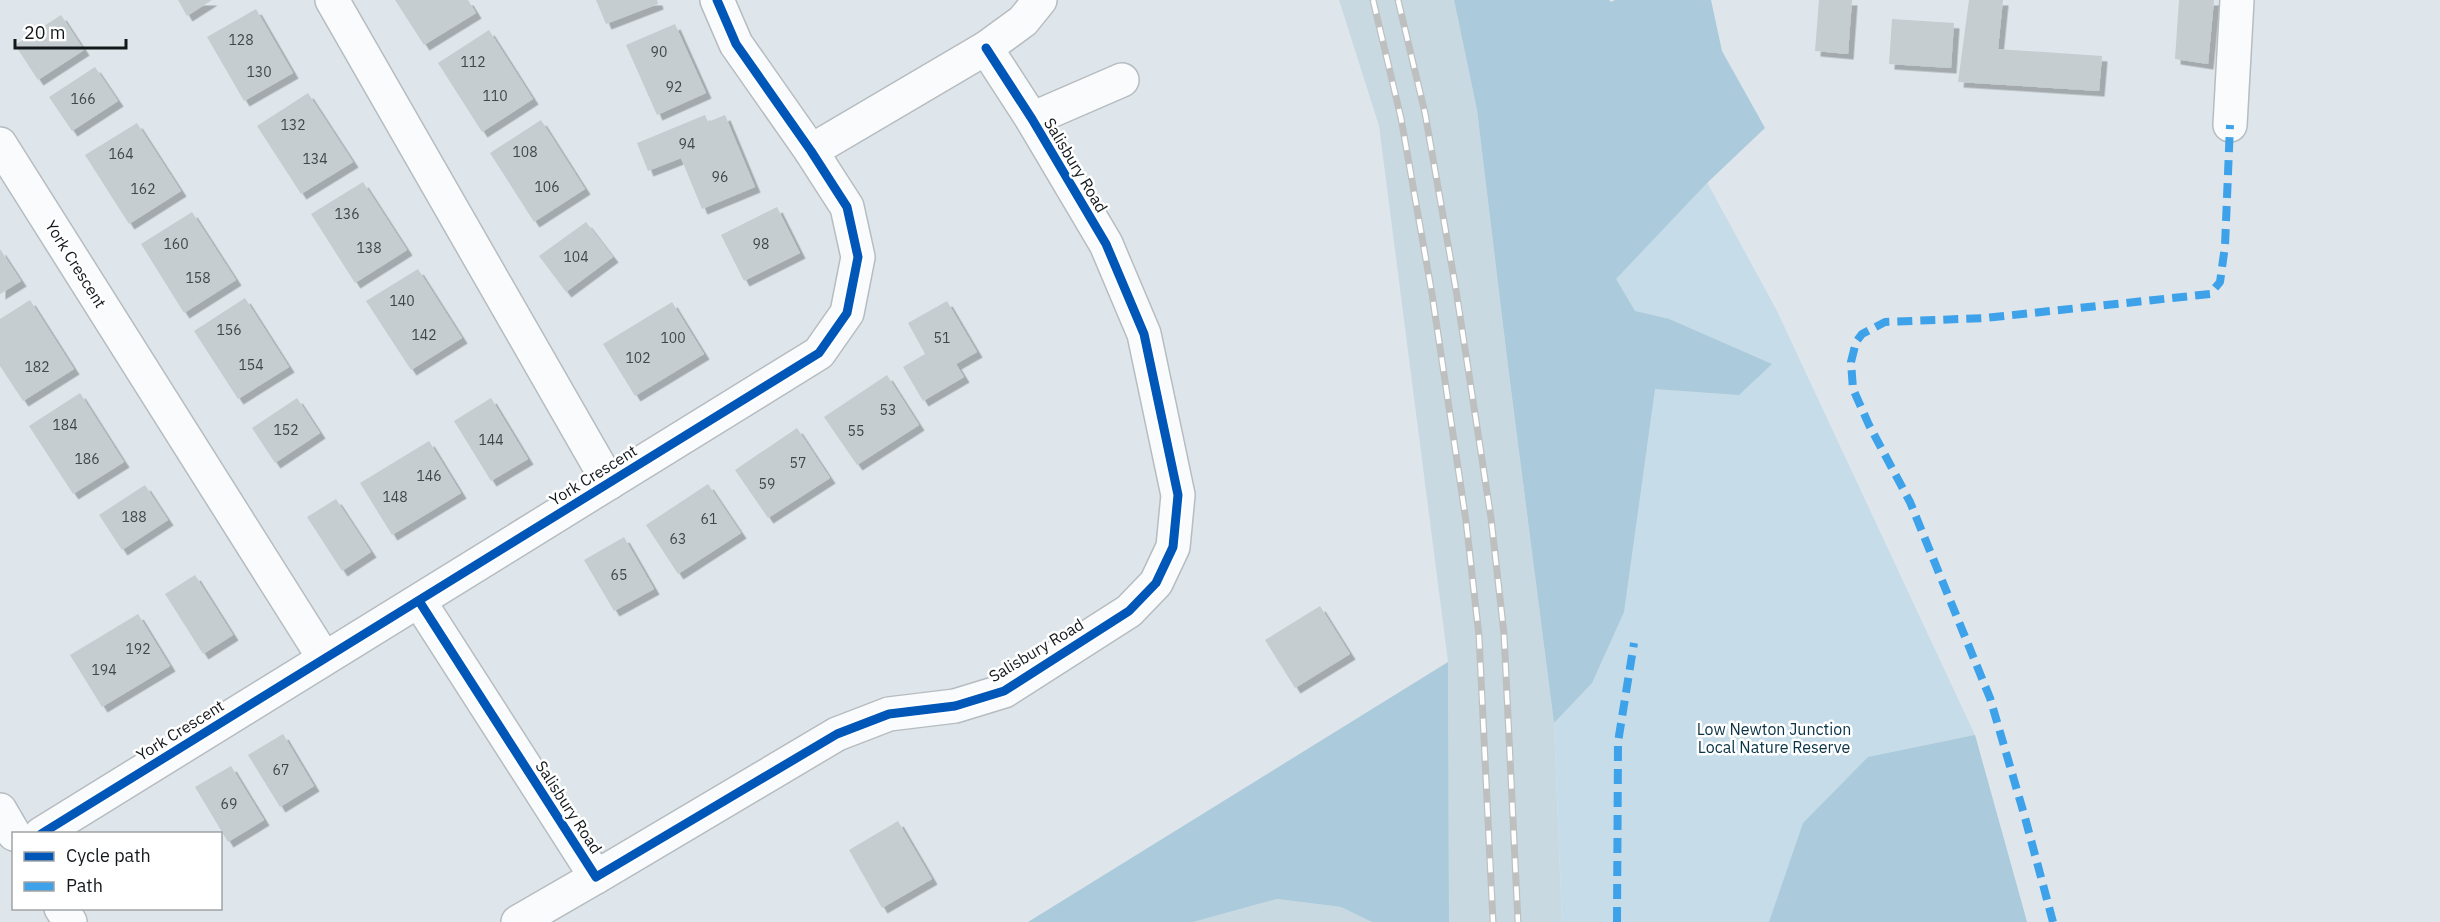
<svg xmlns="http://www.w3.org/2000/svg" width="2440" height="922" viewBox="0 0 2440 922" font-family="'IBM Plex Sans',sans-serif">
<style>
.built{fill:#c9d9e2}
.green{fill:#c7dce9}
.forest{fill:#abcadb}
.building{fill:#c6cdd0;filter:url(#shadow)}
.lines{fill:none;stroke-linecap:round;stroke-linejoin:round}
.minor-casing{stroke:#b6bcc0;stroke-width:36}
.minor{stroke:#fafbfc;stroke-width:33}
.rail-casing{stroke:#bec0c0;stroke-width:7}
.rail{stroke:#fff;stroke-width:4.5;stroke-dasharray:14;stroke-linecap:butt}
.quiet{stroke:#3da2ea;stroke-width:8;stroke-dasharray:15 8;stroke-linecap:butt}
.cycleway-casing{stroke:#fff;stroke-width:13}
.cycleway{stroke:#0057b8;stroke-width:9}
.labels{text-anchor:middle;stroke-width:5;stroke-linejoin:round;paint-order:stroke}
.number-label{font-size:14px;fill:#414649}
.street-label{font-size:16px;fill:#13181b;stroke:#fff}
.park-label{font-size:16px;fill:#093347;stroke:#fff}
</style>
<defs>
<filter id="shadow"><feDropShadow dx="5.5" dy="5.5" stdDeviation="0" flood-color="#0004"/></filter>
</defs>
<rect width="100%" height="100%" fill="#dee6eb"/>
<!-- built -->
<g class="built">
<polygon points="1339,0 1454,0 1477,110 1508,366 1554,723 1562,922 1449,922 1448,662 1379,126"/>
<polygon points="1277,899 1341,907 1372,922 1193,922"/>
</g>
<!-- green -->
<polygon class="green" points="1634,48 1776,309 1975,735 2027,922 1562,922 1554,723 1592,682 1593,151"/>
<!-- forest -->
<g class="forest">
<polygon points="1454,0 1609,0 1611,2 1615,0 1711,0 1722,51 1765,128 1707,183 1616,279 1635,311 1669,319 1772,364 1739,395 1655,389 1624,612 1592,683 1554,723 1508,366 1477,110"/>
<polygon points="1448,662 1449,922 1372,922 1341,907 1277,899 1193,922 1028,922"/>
<polygon points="1975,735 2027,922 1769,922 1803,823 1868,757"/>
</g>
<!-- building -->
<g class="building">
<polygon points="178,0 212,0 187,16"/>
<polygon points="395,0 468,0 476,13 424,45"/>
<polygon points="596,0 657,0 658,4 606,24"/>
<polygon points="1819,0 1852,0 1848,54 1815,51"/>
<polygon points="1969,0 2003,0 1998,49 2102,56 2099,91 1958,82"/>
<polygon points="2179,0 2214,0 2208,64 2175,59"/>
<polygon points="256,9 293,73 244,101 207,37"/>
<polygon points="61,15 84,50 38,80 15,45"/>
<polygon points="1892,19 1954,23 1951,68 1889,64"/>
<polygon points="675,24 706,93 657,115 626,45"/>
<polygon points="489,30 533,99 482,132 438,63"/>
<polygon points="95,67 118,101 72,131 49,97"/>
<polygon points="308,93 353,162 301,194 257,126"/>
<polygon points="705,115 708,122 725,115 755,187 702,209 681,158 648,171 637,143"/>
<polygon points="541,120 585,189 534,222 490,153"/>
<polygon points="137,123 181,191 129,224 85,155"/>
<polygon points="363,182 407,250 355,283 311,214"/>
<polygon points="777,207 800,253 744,281 721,235"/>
<polygon points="192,212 236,280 184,313 141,244"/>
<polygon points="586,222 613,257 566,292 539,256"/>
<polygon points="0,249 21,281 0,294"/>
<polygon points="418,269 462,338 411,370 366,301"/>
<polygon points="245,298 289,367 238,399 194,331"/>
<polygon points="30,300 74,369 23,401 0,366 0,319"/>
<polygon points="947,301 977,352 956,364 964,377 923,401 903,367 925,354 908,323"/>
<polygon points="672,302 704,354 635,396 603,344"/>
<polygon points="887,375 919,425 857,465 824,417"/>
<polygon points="80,393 124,462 73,494 29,426"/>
<polygon points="297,398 320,433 275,463 252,428"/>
<polygon points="491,398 528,459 491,481 454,421"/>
<polygon points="797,428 830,478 768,518 735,470"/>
<polygon points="429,441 461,493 392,535 360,483"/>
<polygon points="708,484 741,533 678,574 646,525"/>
<polygon points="145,485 168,520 122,550 99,515"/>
<polygon points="336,499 371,552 342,571 307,517"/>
<polygon points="624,537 654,589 614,611 584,560"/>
<polygon points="195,575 233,635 203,654 165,594"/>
<polygon points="1320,606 1350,654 1295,688 1265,640"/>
<polygon points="138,614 170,666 102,707 70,655"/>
<polygon points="283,734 314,786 280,807 248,755"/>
<polygon points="231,766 264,820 228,842 195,787"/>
<polygon points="898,821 932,879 882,908 849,850"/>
</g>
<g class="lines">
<!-- minor casing -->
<g class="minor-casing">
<g id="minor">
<polyline points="332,0 609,483"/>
<polyline points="1032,119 1122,80"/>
<polyline points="2230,125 2237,0"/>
<polyline points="0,144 324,658"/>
<polyline points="811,151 986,48 1023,21 1040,0"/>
<polyline points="419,601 596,877 837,734 889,714 955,706 1004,691 1129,611 1156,583 1173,547 1178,495 1144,334 1106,244 1032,119 986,48"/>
<polyline points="0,810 14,834"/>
<polyline points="41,834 819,353 847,313 858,257 847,207 811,151 736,44 717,0"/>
<polyline points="61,908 70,922"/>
<polyline points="518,922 596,877"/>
</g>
</g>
<!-- minor -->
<use href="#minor" class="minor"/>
<!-- rail casing -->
<g class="rail-casing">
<g id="rail">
<polyline points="1373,0 1401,118 1432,294 1466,521 1479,636 1493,922"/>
<polyline points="1398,0 1425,113 1456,290 1491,518 1504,634 1518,922"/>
</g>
</g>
<!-- rail -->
<use href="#rail" class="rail"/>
<!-- quiet -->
<g class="quiet">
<polyline points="1617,922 1618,742 1634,643"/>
<polyline points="2053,922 2024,814 1990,698 1910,502 1869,425 1853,389 1851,362 1856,342 1862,334 1885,322 1985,318 2210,294 2220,282 2225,246 2230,125"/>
</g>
<!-- cycleway casing -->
<g class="cycleway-casing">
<g id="cycleway">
<polyline points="419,601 596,877 837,734 889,714 955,706 1004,691 1129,611 1156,583 1173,547 1178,495 1144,334 1106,244 1032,119 986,48"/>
<polyline points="41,834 819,353 847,313 858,257 847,207 811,151 736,44 717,0"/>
</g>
</g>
<!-- cycleway -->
<use href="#cycleway" class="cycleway"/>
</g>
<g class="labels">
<!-- number labels -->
<g class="number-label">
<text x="241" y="45">128</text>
<text x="659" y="57">90</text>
<text x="473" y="67">112</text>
<text x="259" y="77">130</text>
<text x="674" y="92">92</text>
<text x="495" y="101">110</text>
<text x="83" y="104">166</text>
<text x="293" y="130">132</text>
<text x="687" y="149">94</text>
<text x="525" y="157">108</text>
<text x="121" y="159">164</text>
<text x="315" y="164">134</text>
<text x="720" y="182">96</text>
<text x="547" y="192">106</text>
<text x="143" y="194">162</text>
<text x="347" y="219">136</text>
<text x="176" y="249">160</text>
<text x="761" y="249">98</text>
<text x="369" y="253">138</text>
<text x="576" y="262">104</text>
<text x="198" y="283">158</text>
<text x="402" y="306">140</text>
<text x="229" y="335">156</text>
<text x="424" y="340">142</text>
<text x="673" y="343">100</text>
<text x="942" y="343">51</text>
<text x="638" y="363">102</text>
<text x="251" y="370">154</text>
<text x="37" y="372">182</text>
<text x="888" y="415">53</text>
<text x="65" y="430">184</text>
<text x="286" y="435">152</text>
<text x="856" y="436">55</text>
<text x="491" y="445">144</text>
<text x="87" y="464">186</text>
<text x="798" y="468">57</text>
<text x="429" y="481">146</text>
<text x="767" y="489">59</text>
<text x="395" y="502">148</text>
<text x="134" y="522">188</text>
<text x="709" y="524">61</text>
<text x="678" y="544">63</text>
<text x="619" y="580">65</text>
<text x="138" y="654">192</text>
<text x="104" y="675">194</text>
<text x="281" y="775">67</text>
<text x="229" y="809">69</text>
</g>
<!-- street labels -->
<g class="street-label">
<text transform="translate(1076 165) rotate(59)" y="6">Salisbury Road</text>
<text transform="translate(76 264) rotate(58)" y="6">York Crescent</text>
<text transform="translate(593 475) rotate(-32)" y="6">York Crescent</text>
<text transform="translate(1036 650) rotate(-31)" y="6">Salisbury Road</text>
<text transform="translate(180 730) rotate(-32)" y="6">York Crescent</text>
<text transform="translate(569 807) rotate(57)" y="6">Salisbury Road</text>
</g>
<!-- park labels -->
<g class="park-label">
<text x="1774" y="735">Low Newton Junction<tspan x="1774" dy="18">Local Nature Reserve</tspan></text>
</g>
</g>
<!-- legend -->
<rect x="12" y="832" width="210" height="78" fill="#ffffff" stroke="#a1a3a4" stroke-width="1.5"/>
<rect x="24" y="852" width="30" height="9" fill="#0057b8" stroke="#a1a3a4" stroke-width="1.5"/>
<text x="66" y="862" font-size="18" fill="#13181b">Cycle path</text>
<rect x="24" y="882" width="30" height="9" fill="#3da2ea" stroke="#a1a3a4" stroke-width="1.5"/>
<text x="66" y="892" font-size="18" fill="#13181b">Path</text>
<!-- scale -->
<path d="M15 39v9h111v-9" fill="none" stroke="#13181b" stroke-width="3"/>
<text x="24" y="39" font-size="18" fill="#13181b" stroke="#ffffff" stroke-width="4.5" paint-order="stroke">20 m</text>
</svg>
